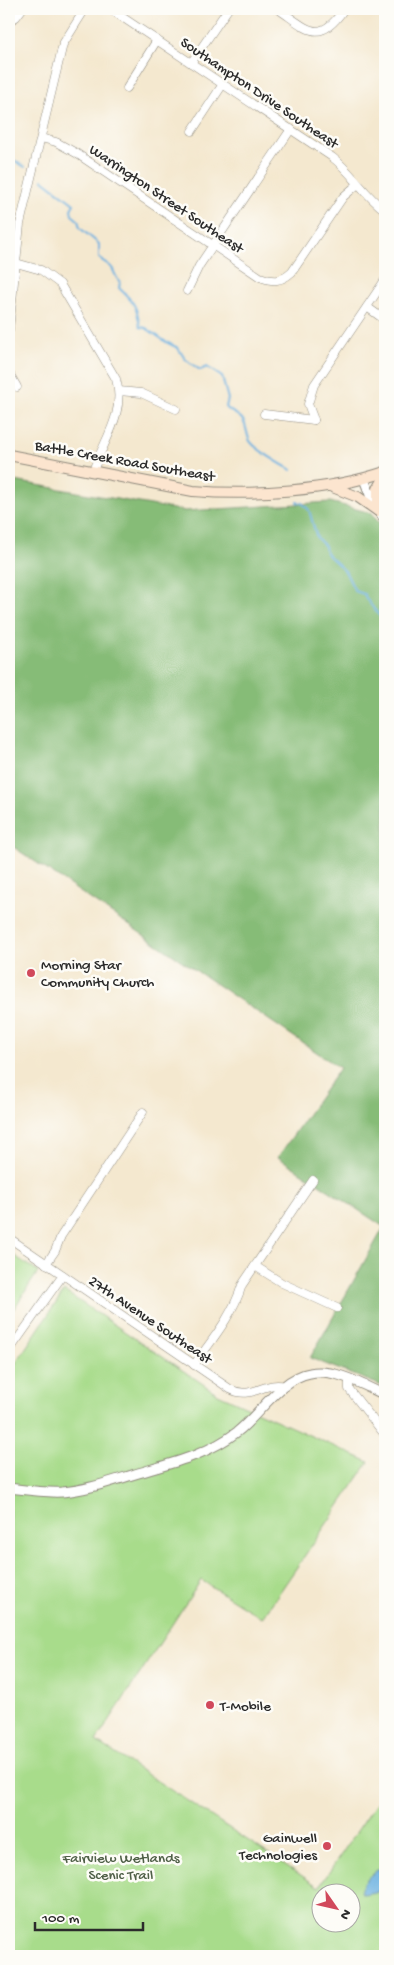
<svg xmlns="http://www.w3.org/2000/svg" width="394" height="1965" viewBox="0 0 394 1965" font-family="'Gochi Hand',sans-serif">
<style>
.green{fill:#a8dc8b;stroke:#6a845b;fill-rule:evenodd}
.forest{fill:#86bc77;stroke:#587451}
.water{fill:#6bb1e1;stroke:#4b6e86}
.lines{fill:none;stroke-linecap:round;stroke-linejoin:round}
.stream{stroke:#6bb1e1;stroke-width:2}
.minor-casing{stroke:#908a7d;stroke-width:9}
.tertiary-casing{stroke:#908a7d;stroke-width:11}
.secondary-casing{stroke:#908a7d;stroke-width:12}
.minor{stroke:#fff;stroke-width:8}
.tertiary{stroke:#fff;stroke-width:9}
.secondary{stroke:#fce5cf;stroke-width:10}
.poi-dot{fill:#d1495b;stroke:#fdfcf7;stroke-width:2}
.labels{text-anchor:middle;stroke-width:5;stroke-linejoin:round;paint-order:stroke}
.street-label{font-size:15px;fill:#2b2b2b;stroke:#fdfcf7}
.poi-label{font-size:15px;fill:#2b2b2b;stroke:#fdfcf7;text-anchor:start}
.park-label{font-size:15px;fill:#506048;stroke:#fdfcf7}
</style>
<rect width="100%" height="100%" fill="#fdfcf7"/>
<filter id="ink" filterUnits="userSpaceOnUse"><feTurbulence type="fractalNoise" baseFrequency=".02" numOctaves="2"/><feDisplacementMap in="SourceGraphic" scale="10" xChannelSelector="R" yChannelSelector="G"/><feConvolveMatrix kernelMatrix="1 2 1 2 8 2 1 2 1" color-interpolation-filters="sRGB"/></filter>
<filter id="wash" filterUnits="userSpaceOnUse"><feTurbulence type="fractalNoise" baseFrequency=".0096" numOctaves="4" result="noise"/><feDisplacementMap in="SourceGraphic" scale="20" xChannelSelector="R" yChannelSelector="G"/><feGaussianBlur stdDeviation="1.12" result="paint"/><feColorMatrix in="noise" values="0 0 0 0 0 0 0 0 0 0 0 0 0 0 0 0 0 1.4 0 .05"/><feComposite in="paint" operator="in"/></filter>
<g filter="url(#wash)">
<rect width="100%" height="100%" fill="#f4e8cf"/>
<!-- green -->
<g class="green">
<polygon points="9,1252 38,1272 9,1316"/>
<path d="M64,1291l154,103 151,68 -107,156 -61,-38 -105,161 223,146 66,-97v166h-376v-583zM322,1892h30v30h-30z"/>
</g>
<!-- forest -->
<polygon class="forest" points="9,480 185,511 330,502 371,513 385,530 385,1387 310,1358 384,1227 278,1157 340,1068 9,844"/>
<!-- water -->
<path class="water" d="M385,1865v25l-21,4 -4,-2c3,-13 14,-20 25,-27z"/>
<g class="lines">
<!-- stream -->
<g class="stream">
<polyline points="9,157 25,167"/>
<path d="M43,180l31,24 -3,5 1,6 6,5 2,8 19,16v14c4,4 9,5 13,10 3,5 3,9 8,14l-1,6c15,14 18,18 21,39l6,1 20,14 12,6 7,11 15,11 7,-3 15,10 6,22 -2,8c4,6 11,6 16,12 5,6 4,15 8,22 5,8 32,24 42,29"/>
<polyline points="297,502 302,503 309,510 317,538 325,546 326,553 345,571 355,591 364,594 367,600 385,623"/>
</g>
</g>
</g>
<g filter="url(#ink)">
<g class="lines">
<!-- minor casing -->
<g class="minor-casing">
<g id="minor">
<path d="M110,9l222,148c20,15 32,38 53,53"/>
<path d="M278,9c30,20 41,37 66,0"/>
<polyline points="9,21 16,17 22,9"/>
<polyline points="191,63 228,9"/>
<polyline points="127,88 157,40"/>
<polyline points="192,131 223,84"/>
<path d="M41,138l15,4 20,11 184,124c13,5 21,5 32,-5l51,-75 15,-13"/>
<path d="M16,263l25,7 19,14 56,95c10,34 -12,61 -23,92"/>
<polyline points="187,291 199,266 291,129"/>
<polyline points="367,307 385,320"/>
<polyline points="9,330 20,224 63,44 85,9"/>
<polyline points="9,373 17,387"/>
<polyline points="119,391 141,393 176,409"/>
<polyline points="264,414 314,420"/>
<polyline points="314,420 308,404 314,385 385,280"/>
<path d="M9,1238l221,151c22,12 35,-9 55,-3"/>
<polyline points="46,1264 55,1251 61,1236 143,1112"/>
<polyline points="255,1266 282,1283 337,1308"/>
<polyline points="9,1351 63,1275"/>
<path d="M194,1365c18,-25 39,-50 48,-80l71,-105"/>
<polyline points="349,1380 349,1389 385,1435"/>
</g>
</g>
<!-- tertiary casing -->
<g class="tertiary-casing">
<g id="tertiary">
<polyline points="364,479 372,500 385,520"/>
<path d="M9,1488c17,2 35,5 53,4 24,-2 47,-10 70,-17 36,-11 74,-19 105,-43 22,-17 44,-54 73,-59 25,-5 53,12 75,22"/>
</g>
</g>
<!-- secondary casing -->
<g class="secondary-casing">
<g id="secondary">
<path d="M9,455l184,36c59,5 136,0 192,-19"/>
<polyline points="330,486 358,497 378,511"/>
<polyline points="378,511 378,489 385,477"/>
</g>
</g>
<!-- minor -->
<use href="#minor" class="minor"/>
<!-- tertiary -->
<use href="#tertiary" class="tertiary"/>
<!-- secondary -->
<use href="#secondary" class="secondary"/>
</g>
</g>
<!-- markers -->
<g class="poi-dot">
<circle cx="31" cy="973" r="5"/>
<circle cx="210" cy="1705" r="5"/>
<circle cx="327" cy="1846" r="5"/>
</g>
<g class="labels">
<!-- street labels -->
<g class="street-label">
<text transform="translate(260 92) rotate(34)" y="5">Southampton Drive Southeast</text>
<text transform="translate(167 198) rotate(34)" y="5">Warrington Street Southeast</text>
<text transform="translate(125 460) rotate(10)" y="5">Battle Creek Road Southeast</text>
<text transform="translate(151 1319) rotate(34)" y="5">27th Avenue Southeast</text>
</g>
<!-- poi labels -->
<g class="poi-label">
<text x="41" y="969">Morning Star<tspan x="41" dy="17">Community Church</tspan></text>
<text x="220" y="1710">T-Mobile</text>
<text x="317" y="1842" text-anchor="end">Gainwell<tspan x="317" dy="17">Technologies</tspan></text>
</g>
<!-- park labels -->
<g class="park-label">
<text x="121" y="1862">Fairview Wetlands<tspan x="121" dy="17">Scenic Trail</tspan></text>
</g>
</g>
<!-- margin -->
<rect width="394" height="1965" fill="none" stroke="#fdfcf7" stroke-width="30"/>
<!-- north arrow -->
<g transform="translate(336 1908) rotate(124)"><circle r="24" fill="#fdfcf7" stroke="#a9a8a5"/>
<path d="M0-4L9 19L0 12L-9 19Z" fill="#d1495b"/>
<text y="-8" font-size="14" font-weight="bold" text-anchor="middle" fill="#2b2b2b">N</text>
</g>
<!-- scale -->
<path d="M35 1922v8h108v-8" fill="none" stroke="#2b2b2b" stroke-width="2.5"/>
<text x="42" y="1922" font-size="15" fill="#2b2b2b" stroke="#fdfcf7" stroke-width="4" paint-order="stroke">100 m</text>
</svg>
